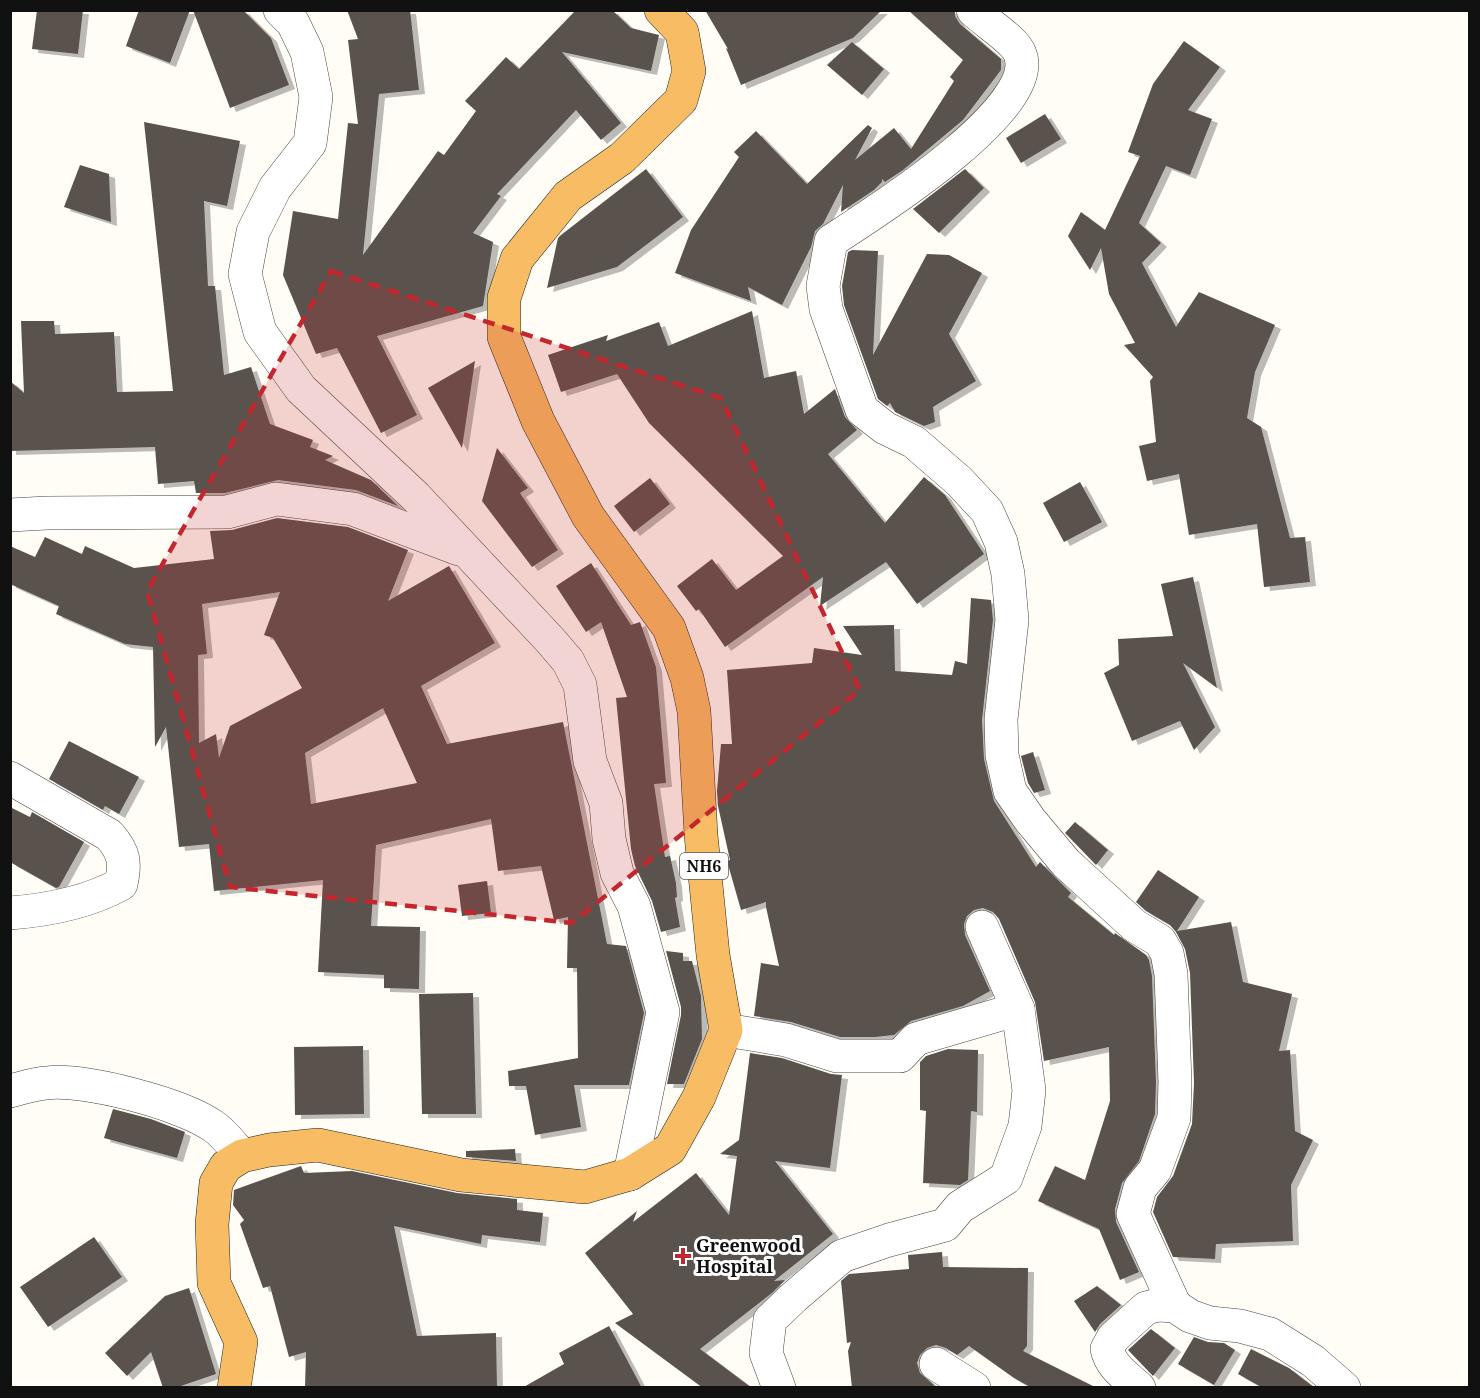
<svg xmlns="http://www.w3.org/2000/svg" width="1480" height="1398" viewBox="0 0 1480 1398" font-family="'Noto Serif',serif">
<style>
.building{fill:#5a524d;fill-rule:evenodd;filter:url(#shadow)}
.lines{fill:none;stroke-linecap:round;stroke-linejoin:round}
.minor-casing{stroke:#444;stroke-width:34}
.trunk-casing{stroke:#222;stroke-width:34}
.minor{stroke:#fff;stroke-width:33}
.trunk{stroke:#f7bc64;stroke-width:33}
.marked{fill:#c4262e;fill-opacity:0.2;stroke:#c4262e;stroke-width:4.5;stroke-dasharray:12 8;stroke-linejoin:round}
.poi-dot{fill:#c4262e;stroke:#fff;stroke-width:2}
.labels{text-anchor:middle;stroke-width:6;stroke-linejoin:round;paint-order:stroke}
.shield{fill:#fff;stroke:#585858;stroke-width:1.5}
.shield-label{font-size:16px;font-weight:bold;fill:#111}
.poi-label{font-size:18px;font-weight:bold;fill:#111;stroke:#fff;text-anchor:start}
</style>
<defs>
<filter id="shadow"><feDropShadow dx="6" dy="4" stdDeviation="0" flood-color="#0004"/></filter>
</defs>
<rect width="100%" height="100%" fill="#fffdf5"/>
<!-- building -->
<g class="building">
<polygon points="37,10 83,10 78,54 32,49"/>
<polygon points="139,10 190,10 170,63 126,46"/>
<polygon points="193,10 243,10 271,38 289,85 230,108"/>
<polygon points="347,10 410,10 419,90 379,94 363,255 438,151 444,155 476,111 465,101 506,57 519,69 576,10 612,10 631,28 659,35 651,71 562,52 621,123 601,140 576,110 497,194 501,196 473,233 493,242 483,306 377,336 417,415 381,433 337,348 316,354 283,275 293,211 338,219 348,123 358,124 348,40 358,39"/>
<polygon points="705,10 882,10 853,38 741,85 726,48 728,49"/>
<polygon points="908,10 955,10 955,16 960,24 1001,59 1001,70 963,120 903,170 885,182 882,179 882,182 874,190 841,212 843,185 823,224 815,231 811,247 782,305 748,287 751,301 675,273 691,230 739,157 734,152 756,131 807,184 868,125 872,128 855,160 894,128 911,149 954,81 950,77 963,60"/>
<polygon points="1184,41 1220,67 1188,110 1212,119 1190,175 1166,166 1139,223 1161,243 1142,263 1176,327 1199,292 1275,325 1255,372 1247,418 1261,427 1290,538 1305,537 1310,582 1264,587 1257,524 1189,535 1179,474 1147,481 1139,446 1156,442 1150,381 1153,377 1124,345 1135,343 1109,294 1101,248 1090,270 1068,236 1081,212 1105,230 1140,156 1128,152 1153,84"/>
<polygon points="852,42 884,69 862,95 827,65"/>
<polygon points="1045,114 1061,139 1021,163 1006,138"/>
<polygon points="144,122 240,141 227,206 204,201 208,286 215,286 224,375 251,367 270,424 313,440 310,447 333,456 325,460 371,480 398,506 356,490 278,480 225,493 196,493 194,481 158,484 155,447 10,451 10,381 24,393 21,321 54,321 55,334 114,332 117,392 173,391"/>
<polygon points="80,165 109,174 111,222 64,207"/>
<polygon points="646,169 683,217 617,267 547,288 558,238 561,235"/>
<polygon points="965,169 984,188 939,233 913,209"/>
<polygon points="852,250 878,251 873,355 927,254 949,255 982,273 949,334 976,381 933,407 935,422 924,426 895,412 890,403 887,406 878,399 844,305 842,286 848,252"/>
<polygon points="752,311 764,378 796,371 804,414 835,389 845,417 857,430 828,454 885,523 924,477 945,495 984,554 917,604 886,562 820,606 823,577 725,647 699,609 696,611 677,586 712,559 736,590 783,556 649,423 617,374 561,392 548,355 608,335 606,341 659,322 668,346"/>
<polygon points="475,361 462,448 428,388"/>
<polygon points="497,448 528,488 520,493 558,550 532,567 482,501"/>
<polygon points="650,478 670,504 634,532 614,506"/>
<polygon points="1080,482 1102,522 1064,542 1043,503"/>
<path d="M277,518l71,9 60,23 -20,51 61,-35 46,77 -74,43 26,58 116,-22 44,222 19,2 18,67 -15,72h-55l7,42 -46,8 -9,-49h-17l-1,-15 70,-13 -1,-90h-10l1,-51 -14,3 -13,-54 -43,5 -7,-52 -115,26 -5,81 49,1 -1,62 -35,-1v-13l-66,-3 5,-92 -109,11 -5,-47 -30,3 -13,-120 -11,20 -2,-100 -28,-3 -69,-30 3,-8 -49,-22v-38l25,11 10,-20 37,17 3,-8 49,22 80,-9 -4,-28 22,-1zM280,592l-16,43 9,3 29,50 -72,38 -11,32 -3,-24 -17,9 -1,-88 9,-1 -5,-50zM383,708l34,75 -106,21 -6,-51z"/>
<polygon points="591,563 631,625 640,622 656,667 666,783 654,784 665,857 670,856 676,883 677,897 675,898 680,927 661,932 652,901 635,866 631,849 616,698 627,697 601,622 586,632 556,586"/>
<polygon points="1193,577 1217,688 1183,663 1215,727 1194,750 1180,721 1132,741 1104,673 1119,665 1118,639 1173,636 1161,584"/>
<polygon points="971,598 991,600 993,620 982,720 984,759 994,801 1036,867 1040,862 1071,893 1068,897 1114,935 1115,933 1146,955 1149,960 1152,976 1156,1082 1155,1114 1139,1161 1122,1183 1115,1209 1116,1222 1139,1272 1120,1280 1099,1229 1038,1201 1055,1166 1085,1180 1110,1101 1109,1047 1044,1061 1035,1002 999,919 993,912 983,908 974,910 967,916 964,924 965,935 990,991 963,1006 911,1021 894,1035 875,1037 840,1037 791,1022 754,1016 761,963 779,966 766,907 766,902 741,910 727,861 730,860 718,806 717,791 721,744 732,744 727,670 812,663 814,648 862,655 843,626 894,625 895,671 952,675 955,661 967,664"/>
<polygon points="69,741 139,777 119,814 105,806 103,810 49,779"/>
<polygon points="1033,752 1045,790 1034,793 1028,783 1021,756"/>
<polygon points="10,807 30,817 32,812 84,842 59,887 56,888 10,862"/>
<polygon points="1075,822 1108,850 1096,865 1065,833"/>
<polygon points="1158,870 1199,897 1177,931 1231,922 1243,982 1292,994 1279,1051 1290,1050 1295,1131 1313,1140 1291,1185 1293,1241 1216,1244 1215,1259 1173,1257 1153,1212 1157,1197 1173,1176 1192,1124 1194,1083 1190,973 1185,949 1176,932 1170,925 1146,911 1136,902"/>
<polygon points="487,881 491,913 462,916 458,885"/>
<polygon points="666,951 683,953 683,961 692,961 701,996 702,1039 684,1084 667,1084 681,1015 681,1007"/>
<polygon points="473,993 476,1114 422,1114 419,994"/>
<polygon points="363,1046 364,1114 295,1115 294,1047"/>
<polygon points="948,1049 978,1050 977,1112 971,1111 968,1180 960,1185 923,1183 926,1111 920,1110 920,1062 926,1056"/>
<polygon points="750,1053 782,1058 831,1074 842,1075 830,1168 775,1161 833,1234 774,1281 785,1280 772,1293 700,1349 752,1388 703,1388 615,1323 633,1314 585,1253 637,1211 633,1222 696,1173 729,1215 737,1156 720,1154 739,1140"/>
<polygon points="113,1109 151,1119 185,1132 177,1158 104,1138"/>
<polygon points="515,1149 516,1161 466,1157 466,1151"/>
<polygon points="301,1166 304,1173 352,1171 457,1193 517,1199 517,1210 543,1213 540,1242 482,1235 481,1244 394,1226 417,1336 496,1333 497,1388 305,1388 306,1352 289,1357 270,1286 263,1288 240,1224 244,1220 233,1205 234,1190"/>
<polygon points="94,1237 122,1277 48,1327 20,1287"/>
<polygon points="942,1252 943,1267 1028,1268 1027,1346 1023,1351 1097,1388 1032,1388 1014,1378 969,1346 957,1355 946,1348 936,1345 927,1348 920,1355 917,1363 920,1373 934,1385 933,1388 852,1388 848,1351 851,1342 847,1343 841,1281 849,1274 909,1269 908,1255"/>
<polygon points="1097,1286 1121,1305 1100,1324 1095,1332 1074,1301"/>
<polygon points="189,1288 216,1374 175,1388 163,1388 151,1352 127,1376 105,1353 165,1296"/>
<polygon points="609,1326 642,1388 522,1388 564,1364 559,1353"/>
<polygon points="1151,1329 1175,1348 1153,1376 1128,1350"/>
<polygon points="1194,1337 1208,1342 1224,1343 1235,1350 1214,1385 1178,1364"/>
<polygon points="1251,1349 1289,1368 1315,1388 1263,1388 1238,1374"/>
</g>
<g class="lines">
<!-- minor casing -->
<g class="minor-casing">
<g id="minor">
<polyline points="280,10 293,23 307,52 316,97 310,143 275,188 253,232 245,274 260,332 301,389 416,497 550,640 568,661 580,685 590,761 606,803 609,839 617,873 634,906 663,1012 630,1174"/>
<path d="M973,10c12,12 42,30 47,44 22,54 -149,161 -189,187l-8,45 3,23 36,101 23,18 29,14 45,39 28,30 14,31 7,32 4,46 -11,99 1,36 8,36 20,29 36,43 69,63 25,15 7,12 4,21 4,108 -1,36 -19,52 -15,18 -7,26 42,92"/>
<polyline points="10,515 47,513 227,512 276,499 353,509 459,549"/>
<path d="M10,778l99,57c15,17 17,27 12,49 -34,19 -72,26 -111,29"/>
<polyline points="726,1030 786,1040 837,1056 900,1056 916,1039 1018,1009"/>
<path d="M10,1091c12,-3 24,-7 36,-8 38,-5 136,21 167,43 11,7 20,20 29,30"/>
<polyline points="936,1364 974,1388"/>
<polyline points="779,1388 766,1353 770,1320 794,1297 842,1256 889,1240 945,1225 960,1207 1006,1178 1025,1126 1029,1090 1018,1009 982,927"/>
<path d="M1139,1388c-13,-12 -28,-21 -32,-39l6,-11 33,-30 12,-3 17,1 15,10 20,7 30,3 30,8 43,27 31,27"/>
</g>
</g>
<!-- trunk casing -->
<g class="trunk-casing">
<polyline id="trunk" points="234,1388 241,1342 214,1283 212,1224 216,1183 226,1166 242,1156 269,1150 318,1145 461,1175 585,1187 630,1174 670,1149 699,1097 726,1030 713,955 701,835 694,711 687,678 669,628 588,516 538,421 504,337 504,298 517,259 568,196 622,158 681,100 689,71 682,32 661,10"/>
</g>
<!-- minor -->
<use href="#minor" class="minor"/>
<!-- trunk -->
<use href="#trunk" class="trunk"/>
</g>
<!-- marked area -->
<path class="marked" d="M331,271l390,127 139,292 -288,233 -342,-36 -83,-296z"/>
<!-- markers -->
<path class="poi-dot" d="M680 1247h6v6h6v6h-6v6h-6v-6h-6v-6h6z"/>
<g class="labels">
<!-- shield labels -->
<rect class="shield" x="680" y="853" width="48" height="26" rx="4.5"/>
<g class="shield-label">
<text x="704" y="872">NH6</text>
</g>
<!-- poi labels -->
<g class="poi-label">
<text x="696" y="1252">Greenwood<tspan x="696" dy="21">Hospital</tspan></text>
</g>
</g>
<!-- border -->
<rect width="1480" height="1398" fill="none" stroke="#111111" stroke-width="24"/>
</svg>
